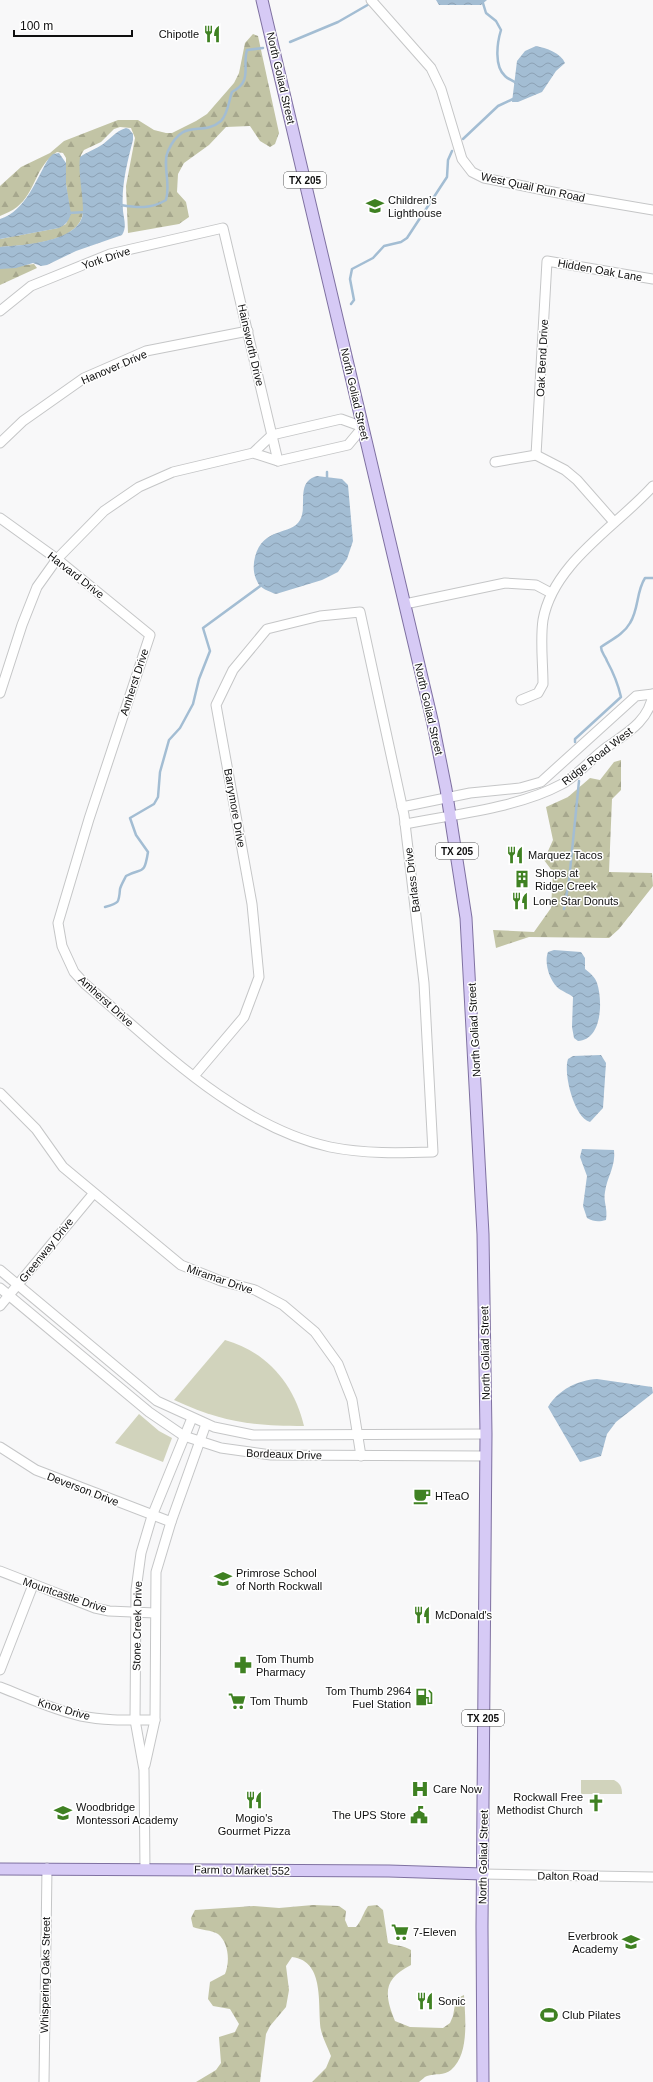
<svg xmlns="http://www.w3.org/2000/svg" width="653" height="2082" viewBox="0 0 653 2082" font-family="Helvetica,sans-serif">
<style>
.forest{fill:url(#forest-firs)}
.green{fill:#d1d3bc}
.water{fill:url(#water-waves)}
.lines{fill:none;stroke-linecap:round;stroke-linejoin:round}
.stream{stroke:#a3bdd3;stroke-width:2.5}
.minor-casing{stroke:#c5c6c7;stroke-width:11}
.major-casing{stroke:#7f71a1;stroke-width:13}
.minor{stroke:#fff;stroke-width:9}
.major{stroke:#d6caf5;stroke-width:11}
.labels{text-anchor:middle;stroke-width:3;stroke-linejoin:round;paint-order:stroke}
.shield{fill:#fff;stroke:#575757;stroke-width:1}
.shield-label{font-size:10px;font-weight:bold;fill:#0f0f0f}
.poi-label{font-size:11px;fill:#0f0f0f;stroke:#fff;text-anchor:start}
.street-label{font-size:11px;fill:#0f0f0f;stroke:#fff}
</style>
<defs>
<pattern id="forest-firs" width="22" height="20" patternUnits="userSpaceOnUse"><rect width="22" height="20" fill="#c2c4a5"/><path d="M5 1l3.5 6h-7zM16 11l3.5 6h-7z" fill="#a6a78d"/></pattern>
<pattern id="water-waves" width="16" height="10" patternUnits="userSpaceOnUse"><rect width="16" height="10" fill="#a3bdd3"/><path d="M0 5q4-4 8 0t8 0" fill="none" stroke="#8ba1b4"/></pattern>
</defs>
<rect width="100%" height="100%" fill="#f8f8f9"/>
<!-- forest -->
<g class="forest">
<path d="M253,34l5,2 21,97 -4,11 -5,3 -10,-6 -10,-15 -24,1 -17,18 -25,18 -6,11 -1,18 9,10 3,15 -10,7 -51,9 -2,-47 9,-48 -4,-10 -11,-1 -6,2 -13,13 -17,8 -3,5c-3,18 4,37 2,56 -2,32 -58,34 -83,36v-8l58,-11 8,-4 4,-10 -4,-30v-26l-3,-5 -6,-1c-22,14 -21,40 -40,55 -5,4 -11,6 -17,9v-30l21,-19 29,-14 14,-12 54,-21h20l16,10 12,3h6l24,-12 11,-7 27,-31 5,-10 6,-30z"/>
<polygon points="34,264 37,268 0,285 0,268"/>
<polygon points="621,760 621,790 612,799 609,872 652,873 653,886 619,929 609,938 529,937 496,948 493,930 534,932 551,908 553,872 544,860 553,840 546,807 568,797 590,778 600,780 614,762"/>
<path d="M313,1905l26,1 7,5 -1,9 3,7h8c6,-7 7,-14 12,-21l9,-1 6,5 5,33c8,3 15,2 23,7v15c-28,14 -27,29 -16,56l15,6 33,1 7,-5 3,-7 3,-17 8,-4c1,21 6,59 -13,75 -7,6 -16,3 -24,6 -3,1 -5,4 -8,6h-107l14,-14 5,-12c-3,-8 -8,-17 -10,-26 -4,-23 5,-69 -29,-73l-6,9 3,24 -3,17 -16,19 -4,8 -6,48h-64l20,-12 5,-7 -2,-26 16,-5 4,-8 -9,-15 -17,-3 -5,-7 2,-17 15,-8c5,-12 4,-31 -7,-40 -6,-4 -18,-4 -25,-7l-2,-9 4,-8 59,-4 25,2z"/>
</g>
<!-- green -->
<g class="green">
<path d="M225,1340c42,12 69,44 79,86 -53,0 -82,-4 -130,-26z"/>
<polygon points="139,1414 159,1431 172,1438 163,1462 115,1443"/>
<path d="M581,1780h33c6,3 8,7 8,14h-41z"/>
</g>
<!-- water -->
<g class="water">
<polygon points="436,0 487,0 481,5 439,5"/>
<path d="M536,46c10,2 25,7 29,17l-9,8 -14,21 -24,10h-6l5,-41 8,-10z"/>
<path d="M126,128l3,1 4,5v6c-6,23 -12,47 -10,71 1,9 4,16 -1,24l-46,16 -29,14 -6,1 -8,-3 -17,5 -16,1v-22c23,-2 84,-5 83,-37 0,-17 -5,-35 -3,-53 7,-5 13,-7 20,-11 10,-6 15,-15 26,-18z"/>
<path d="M59,153l7,10v21l5,30c-3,8 -6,11 -12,14l-59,11v-20c26,-8 36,-40 49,-61l4,-4z"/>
<path d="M317,476l25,3 6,6 5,56 -6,18 -9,13 -16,8 -46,14c-6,-2 -17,-6 -19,-13 -4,-8 -4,-16 -2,-24 8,-31 36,-21 45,-37 8,-14 -5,-38 17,-44z"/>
<path d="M554,950l27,2 4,6v11c5,4 10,8 12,14 6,18 5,57 -19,58l-4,-3 -2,-11 1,-30c-5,-4 -12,-6 -16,-10 -8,-8 -13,-25 -9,-35z"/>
<path d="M601,1055l5,8 -3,45 -13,14c-16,-4 -27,-49 -22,-63l5,-3z"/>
<path d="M582,1149l32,1c2,16 -7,27 -9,42 -2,9 3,16 1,28 -7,2 -12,2 -19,-2l-4,-12 4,-30 -7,-19z"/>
<path d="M597,1379l55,8 1,6 -37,29 -9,12 -6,22 -21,6 -32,-55c10,-17 30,-27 49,-28z"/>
</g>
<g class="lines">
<!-- stream -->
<g class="stream">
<path d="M482,0l4,13 10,8 5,9c-4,13 -7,36 4,46 3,3 8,5 12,7"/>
<polyline points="290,42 338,22 371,3"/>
<polyline points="463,139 498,106 513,99"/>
<path d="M121,205c17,3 30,4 45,-5 5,-17 -4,-36 2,-49 16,-35 33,-13 53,-30 7,-7 8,-21 11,-29 21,-11 10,-25 15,-42l16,-2"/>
<polyline points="68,213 87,212"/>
<polyline points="351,304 354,300 350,279 352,269 373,258 384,246 401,242 407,238 447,177 448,160 452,151"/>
<polyline points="327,479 327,472"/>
<path d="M575,742v-3l46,-42c-3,-13 -8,-25 -14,-36 -2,-6 -6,-8 -6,-14 10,-7 23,-13 29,-24 9,-14 6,-31 15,-45h8"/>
<path d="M105,907c14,-4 14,-4 15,-18 1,-4 4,-9 6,-13 16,-9 18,1 22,-24l-12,-17 -6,-17 24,-14 4,-7 2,-25 9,-32 11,-12 13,-24 6,-25 11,-28 -7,-23 60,-44"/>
<polyline points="564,909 569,881 579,781"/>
</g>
<!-- minor casing -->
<g class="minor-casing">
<g id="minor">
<polyline points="371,0 431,68 441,89 462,159 472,172 484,178 588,199 653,210"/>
<polyline points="0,311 31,286 110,254 223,228 278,461"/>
<polyline points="0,443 23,421 84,378 146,351 248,331"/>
<polyline points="536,455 547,261 653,279"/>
<polyline points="495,462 536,455 565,470 577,480 614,522"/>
<path d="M0,518l57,41 93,76 -61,184 -31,104 4,23 12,26 11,12c72,61 150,142 245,163 35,7 69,6 103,5l-9,-169 -20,-168 -44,-203 -40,4 -53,13 -34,41 -17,35 36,199 7,73 -15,40 -50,59"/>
<polyline points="405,604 505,583 536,585 551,593"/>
<polyline points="0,693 22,625 37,587 57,559 104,511 139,487 173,472 253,453 278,461 348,445 363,427 341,419 272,435 253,453"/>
<path d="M521,700l17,-7 5,-9c0,-21 -3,-44 0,-64 10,-57 74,-94 110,-134"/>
<polyline points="402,807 470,793 520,788 541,782 636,696 653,694"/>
<path d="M405,824c50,-10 113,-16 157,-40 15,-8 30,-26 45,-37 20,-14 42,-26 46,-53"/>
<polyline points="0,1093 36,1129 63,1167 181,1265 221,1281 255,1290 283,1305 315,1332 338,1364 352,1400 361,1456"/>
<polyline points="0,1270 157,1401 214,1427 253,1435 486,1434"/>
<polyline points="0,1288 149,1412 184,1436 221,1448 271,1455 485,1456"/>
<polyline points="0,1306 93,1194"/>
<polyline points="0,1447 36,1470 171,1522"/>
<polyline points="0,1571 95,1608 109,1611 155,1613"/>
<polyline points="0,1670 33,1585"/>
<path d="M0,1687c26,10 53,23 81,29 25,5 49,4 74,4"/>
<polyline points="145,1765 155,1720 156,1572 171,1522 206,1424"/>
<polyline points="145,1869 144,1770 135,1720 136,1590 141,1553 152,1516 192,1418"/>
<polyline points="483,1874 653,1877"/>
<polyline points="44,2082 47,1868"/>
</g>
</g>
<!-- major casing -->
<g class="major-casing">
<g id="major">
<polyline points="262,0 433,724 446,789 466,918 483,1234 486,1434 482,1927 483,2082"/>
<polyline points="0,1869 389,1871 483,1874"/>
</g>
</g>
<!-- minor -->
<use href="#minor" class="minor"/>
<!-- major -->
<use href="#major" class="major"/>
</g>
<!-- icons -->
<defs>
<g id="restaurant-bare" transform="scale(1.38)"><path d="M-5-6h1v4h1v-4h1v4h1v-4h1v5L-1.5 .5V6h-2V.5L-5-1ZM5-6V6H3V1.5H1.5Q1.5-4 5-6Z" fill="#3f8122" stroke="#fff" stroke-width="2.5" paint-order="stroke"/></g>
<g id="school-bare" transform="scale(1.38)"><path d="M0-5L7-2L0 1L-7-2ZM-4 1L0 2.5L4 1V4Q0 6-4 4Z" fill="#3f8122" stroke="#fff" stroke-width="2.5" paint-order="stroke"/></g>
<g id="building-bare" transform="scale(1.38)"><path d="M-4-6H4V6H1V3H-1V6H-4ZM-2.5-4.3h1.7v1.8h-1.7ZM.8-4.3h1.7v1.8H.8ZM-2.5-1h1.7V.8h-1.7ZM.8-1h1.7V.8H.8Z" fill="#3f8122" stroke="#fff" stroke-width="2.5" paint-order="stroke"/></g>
<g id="cafe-bare" transform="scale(1.38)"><path d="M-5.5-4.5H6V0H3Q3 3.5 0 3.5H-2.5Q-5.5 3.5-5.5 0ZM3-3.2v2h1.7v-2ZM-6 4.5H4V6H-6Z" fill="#3f8122" stroke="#fff" stroke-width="2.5" paint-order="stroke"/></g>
<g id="pharmacy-bare" transform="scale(1.38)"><path d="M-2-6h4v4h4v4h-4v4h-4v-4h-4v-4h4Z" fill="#3f8122" stroke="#fff" stroke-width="2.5" paint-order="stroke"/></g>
<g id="fuel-bare" transform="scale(1.38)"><path d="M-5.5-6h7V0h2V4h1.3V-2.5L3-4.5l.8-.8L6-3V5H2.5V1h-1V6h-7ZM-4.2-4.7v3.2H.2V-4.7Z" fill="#3f8122" stroke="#fff" stroke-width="2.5" paint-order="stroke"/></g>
<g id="supermarket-bare" transform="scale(1.38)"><path d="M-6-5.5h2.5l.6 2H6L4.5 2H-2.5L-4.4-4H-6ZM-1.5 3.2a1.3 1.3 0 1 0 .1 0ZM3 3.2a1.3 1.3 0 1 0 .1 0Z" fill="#3f8122" stroke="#fff" stroke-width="2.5" paint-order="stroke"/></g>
<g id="hospital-bare" transform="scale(1.38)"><path d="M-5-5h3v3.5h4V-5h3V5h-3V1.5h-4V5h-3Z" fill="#3f8122" stroke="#fff" stroke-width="2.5" paint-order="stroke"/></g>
<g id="church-bare" transform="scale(1.38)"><path d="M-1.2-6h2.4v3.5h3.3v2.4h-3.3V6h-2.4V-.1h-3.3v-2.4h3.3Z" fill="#3f8122" stroke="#fff" stroke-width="2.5" paint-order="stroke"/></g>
<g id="civic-bare" transform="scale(1.38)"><path d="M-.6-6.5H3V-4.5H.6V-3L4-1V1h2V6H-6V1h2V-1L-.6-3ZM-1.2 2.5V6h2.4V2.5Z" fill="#3f8122" stroke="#fff" stroke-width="2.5" paint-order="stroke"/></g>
<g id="stadium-bare" transform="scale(1.38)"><path d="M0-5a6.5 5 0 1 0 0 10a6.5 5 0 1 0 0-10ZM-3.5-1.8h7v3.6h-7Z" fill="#3f8122" stroke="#fff" stroke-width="2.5" paint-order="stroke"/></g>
</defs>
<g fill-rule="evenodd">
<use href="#restaurant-bare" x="212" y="34"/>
<use href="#school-bare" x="375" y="206"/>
<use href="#restaurant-bare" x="515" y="855"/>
<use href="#building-bare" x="522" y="879"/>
<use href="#restaurant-bare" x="520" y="901"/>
<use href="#cafe-bare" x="422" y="1496"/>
<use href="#school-bare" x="223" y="1579"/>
<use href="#restaurant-bare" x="422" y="1615"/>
<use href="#pharmacy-bare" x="243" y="1665"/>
<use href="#fuel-bare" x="424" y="1697"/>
<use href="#supermarket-bare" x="237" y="1701"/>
<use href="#hospital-bare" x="420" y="1789"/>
<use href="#restaurant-bare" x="254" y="1800"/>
<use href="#church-bare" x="596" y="1803"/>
<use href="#school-bare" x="63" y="1813"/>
<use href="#civic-bare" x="419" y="1815"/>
<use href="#supermarket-bare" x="400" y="1932"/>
<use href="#school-bare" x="631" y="1942"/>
<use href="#restaurant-bare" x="425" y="2001"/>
<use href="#stadium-bare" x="549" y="2015"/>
</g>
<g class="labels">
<!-- shield labels -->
<g class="shield">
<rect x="284" y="172" width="42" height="16" rx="3"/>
<rect x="436" y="843" width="42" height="16" rx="3"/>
<rect x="462" y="1710" width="42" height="16" rx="3"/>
</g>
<g class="shield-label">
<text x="305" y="184">TX 205</text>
<text x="457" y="855">TX 205</text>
<text x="483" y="1722">TX 205</text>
</g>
<!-- poi labels -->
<g class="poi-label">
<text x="199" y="38" text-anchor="end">Chipotle</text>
<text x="388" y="204">Children’s<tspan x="388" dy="13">Lighthouse</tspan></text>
<text x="528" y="859">Marquez Tacos</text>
<text x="535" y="877">Shops at<tspan x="535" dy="13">Ridge Creek</tspan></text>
<text x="533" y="905">Lone Star Donuts</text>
<text x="435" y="1500">HTeaO</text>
<text x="236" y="1577">Primrose School<tspan x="236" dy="13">of North Rockwall</tspan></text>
<text x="435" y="1619">McDonald's</text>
<text x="256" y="1663">Tom Thumb<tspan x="256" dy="13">Pharmacy</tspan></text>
<text x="411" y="1695" text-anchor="end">Tom Thumb 2964<tspan x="411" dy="13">Fuel Station</tspan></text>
<text x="250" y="1705">Tom Thumb</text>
<text x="433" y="1793">Care Now</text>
<text x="583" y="1801" text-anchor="end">Rockwall Free<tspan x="583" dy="13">Methodist Church</tspan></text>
<text x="76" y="1811">Woodbridge<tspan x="76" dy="13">Montessori Academy</tspan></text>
<text x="406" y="1819" text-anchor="end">The UPS Store</text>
<text x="254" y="1822" text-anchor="middle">Mogio's<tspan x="254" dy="13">Gourmet Pizza</tspan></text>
<text x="413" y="1936">7-Eleven</text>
<text x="618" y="1940" text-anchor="end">Everbrook<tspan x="618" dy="13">Academy</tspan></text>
<text x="438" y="2005">Sonic</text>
<text x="562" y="2019">Club Pilates</text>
</g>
<!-- street labels -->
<g class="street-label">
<text transform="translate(281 78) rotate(77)" y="4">North Goliad Street</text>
<text transform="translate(533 187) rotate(12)" y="4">West Quail Run Road</text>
<text transform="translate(106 258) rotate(-18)" y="4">York Drive</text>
<text transform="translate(600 270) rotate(10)" y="4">Hidden Oak Lane</text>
<text transform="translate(251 345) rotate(77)" y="4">Hainsworth Drive</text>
<text transform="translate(542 358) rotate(-87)" y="4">Oak Bend Drive</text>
<text transform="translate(114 367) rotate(-23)" y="4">Hanover Drive</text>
<text transform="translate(355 394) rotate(77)" y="4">North Goliad Street</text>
<text transform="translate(76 575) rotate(38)" y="4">Harvard Drive</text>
<text transform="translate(134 682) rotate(-72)" y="4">Amherst Drive</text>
<text transform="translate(429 709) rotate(77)" y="4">North Goliad Street</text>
<text transform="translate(597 756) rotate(-38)" y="4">Ridge Road West</text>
<text transform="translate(235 808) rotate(80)" y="4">Barrymore Drive</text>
<text transform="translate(412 880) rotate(-97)" y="4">Barlass Drive</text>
<text transform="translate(106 1001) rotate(42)" y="4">Amherst Drive</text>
<text transform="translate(474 1030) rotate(-93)" y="4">North Goliad Street</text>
<text transform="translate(46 1250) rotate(-51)" y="4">Greenway Drive</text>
<text transform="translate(220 1279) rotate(19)" y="4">Miramar Drive</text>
<text transform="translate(485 1353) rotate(-91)" y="4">North Goliad Street</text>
<text transform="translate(284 1454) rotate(2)" y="4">Bordeaux Drive</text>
<text transform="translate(83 1489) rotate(21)" y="4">Deverson Drive</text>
<text transform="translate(65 1595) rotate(19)" y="4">Mountcastle Drive</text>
<text transform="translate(137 1626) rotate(-89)" y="4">Stone Creek Drive</text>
<text transform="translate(64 1709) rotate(16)" y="4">Knox Drive</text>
<text transform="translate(483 1857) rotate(-89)" y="4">North Goliad Street</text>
<text transform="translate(242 1870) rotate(1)" y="4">Farm to Market 552</text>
<text transform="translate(568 1876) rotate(1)" y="4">Dalton Road</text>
<text transform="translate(45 1975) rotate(-89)" y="4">Whispering Oaks Street</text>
</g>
</g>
<!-- scale -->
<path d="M14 30v6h118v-6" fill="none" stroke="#0f0f0f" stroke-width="2"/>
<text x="20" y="30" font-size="12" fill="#0f0f0f" stroke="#ffffff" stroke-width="3" paint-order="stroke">100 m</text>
</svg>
